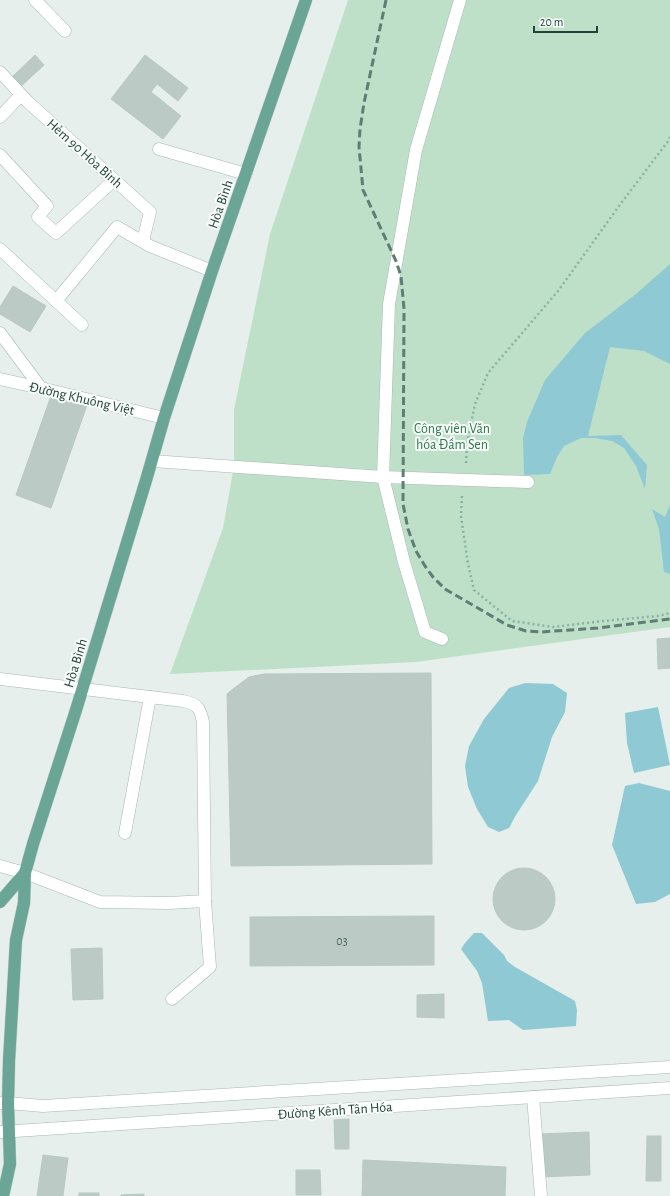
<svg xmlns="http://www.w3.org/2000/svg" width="670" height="1196" viewBox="0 0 670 1196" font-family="'Alegreya Sans',sans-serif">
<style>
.green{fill:#bfe0c8}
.water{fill:#8ec9d4}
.building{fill:#bbcac4;stroke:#b8c9c2}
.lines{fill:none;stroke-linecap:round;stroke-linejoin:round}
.minor-casing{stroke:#a8b8b2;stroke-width:13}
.major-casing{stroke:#c2cac8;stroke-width:13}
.path{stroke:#86b3a5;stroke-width:2.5;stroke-dasharray:2 3;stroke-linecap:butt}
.minor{stroke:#fff;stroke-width:12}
.major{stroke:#6aa596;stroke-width:12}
.rail{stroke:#5f7d75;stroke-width:3;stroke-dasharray:8 4;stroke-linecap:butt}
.labels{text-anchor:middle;stroke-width:4;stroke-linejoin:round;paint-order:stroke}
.number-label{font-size:12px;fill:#4a645c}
.street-label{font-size:14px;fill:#24423a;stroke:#f7fbf9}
.park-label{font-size:14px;fill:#2d7a4b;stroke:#f7fbf9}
</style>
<rect width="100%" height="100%" fill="#e6efeb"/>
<!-- green -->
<polygon class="green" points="348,0 670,0 670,627 416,662 170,674 223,528 234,466 234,410 270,234"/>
<!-- water -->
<g class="water">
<polygon points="670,264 670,364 644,351 610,347 588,436 621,435 647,465 645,489 636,466 624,448 612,441 595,438 581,438 564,446 557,457 550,474 524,475 523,438 527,422 545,380 585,333 636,294"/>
<polygon points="670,505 670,574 664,572 659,529 652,509 665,517"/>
<polygon points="525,683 553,684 567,693 565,712 552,737 538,781 516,815 509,828 499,832 488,827 477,809 468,787 465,766 469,746 484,719 509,688"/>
<polygon points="658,707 670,765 634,773 627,743 625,713"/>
<polygon points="639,783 670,791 670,894 655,902 636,904 612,845 625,786"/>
<polygon points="474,933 482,933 504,955 507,961 515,967 575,1001 577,1010 576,1026 523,1030 509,1020 488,1021 482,983 477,971 461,949 465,943"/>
</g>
<!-- building -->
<g class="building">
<polygon points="35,55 44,65 18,89 9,80"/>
<polygon points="145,55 188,88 178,101 157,84 151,92 181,116 163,139 111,99"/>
<polygon points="13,286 46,306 30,332 0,314 0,307"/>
<polygon points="52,393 87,405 51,508 16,495"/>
<polygon points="670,638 670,668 658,669 657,639"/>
<polygon points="431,673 432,864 231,866 227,694 233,689 249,677 264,674"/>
<circle cx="524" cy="899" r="31"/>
<polygon points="434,916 434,965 250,966 250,917"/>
<polygon points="102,948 103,999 73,1000 71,949"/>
<polygon points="444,994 444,1018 417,1017 417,995"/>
<polygon points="349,1119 349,1149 335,1149 334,1120"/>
<polygon points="589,1132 590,1175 540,1177 539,1134"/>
<polygon points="647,1136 661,1136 661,1181 646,1181"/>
<polygon points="43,1155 68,1158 63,1196 37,1196"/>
<polygon points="363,1160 506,1167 505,1196 362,1196"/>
<polygon points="296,1170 320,1170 321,1195 296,1195"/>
<rect x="79" y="1193" width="20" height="3"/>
<polygon points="144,1194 144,1196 121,1196 121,1195"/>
</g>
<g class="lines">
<!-- minor casing -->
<g class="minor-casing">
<g id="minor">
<polyline points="35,0 65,31"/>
<polyline points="460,0 416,150 389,304 383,477 528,482"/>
<polyline points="0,72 28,102 150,212 143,241"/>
<polyline points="0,117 21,95"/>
<polyline points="159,149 246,174"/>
<polyline points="0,155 47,206 38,217 56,233 114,180"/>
<polyline points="0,249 82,325"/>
<polyline points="56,301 117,227 150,246 212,271"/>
<polyline points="0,333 41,388"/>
<polyline points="0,379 41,388 164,418"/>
<polyline points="152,461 383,477 404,562 425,632 442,639"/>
<path d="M0,679l183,22c15,3 17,7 20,21l2,179 5,66 -38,32"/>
<polyline points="125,833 150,697"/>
<polyline points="0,866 25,873 100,902 169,903 205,901"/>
<polyline points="533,1097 541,1196"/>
<polyline points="0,1103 8,1103 43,1106 670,1067"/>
<polyline points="0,1132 670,1088"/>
</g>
</g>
<!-- major casing -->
<g class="major-casing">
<g id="major">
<polyline points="0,902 25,873"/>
<polyline points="3,1196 10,1164 8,1103 9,1061 16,940 24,903 25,873 33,844 76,710 147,477 164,418 212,271 306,0"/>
</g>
</g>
<!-- path -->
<g class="path">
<polyline points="466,463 467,444 475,404 488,373 558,291 619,206 669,140 670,137"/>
<polyline points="462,496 461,516 468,564 474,590 512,621 553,627 603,621 658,616 670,613"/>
</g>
<!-- minor -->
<use href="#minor" class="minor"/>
<!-- major -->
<use href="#major" class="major"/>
<!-- rail -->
<polyline class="rail" points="386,0 364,103 360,129 359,147 363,190 396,261 401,276 404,309 403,504 408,529 416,551 425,566 433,577 445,589 507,625 526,631 541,632 598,628 670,619"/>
</g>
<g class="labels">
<!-- number labels -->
<g class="number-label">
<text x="342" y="945">03</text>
</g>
<!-- street labels -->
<g class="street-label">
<text transform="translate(85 153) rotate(42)" y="5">Hẻm 90 Hòa Bình</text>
<text transform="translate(220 204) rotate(-71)" y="5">Hòa Bình</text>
<text transform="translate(82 398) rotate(13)" y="5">Đường Khuông Việt</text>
<text transform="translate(75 663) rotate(-73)" y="5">Hòa Bình</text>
<text transform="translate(335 1110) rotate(-4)" y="5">Đường Kênh Tân Hóa</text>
</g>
<!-- park labels -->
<g class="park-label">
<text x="452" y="433">Công viên Văn<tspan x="452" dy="16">hóa Đầm Sen</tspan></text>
</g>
</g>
<!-- scale -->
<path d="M534 26v6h63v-6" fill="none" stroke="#24423a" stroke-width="2"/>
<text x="540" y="26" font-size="12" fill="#24423a" stroke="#f7fbf9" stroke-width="3" paint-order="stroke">20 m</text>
</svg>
